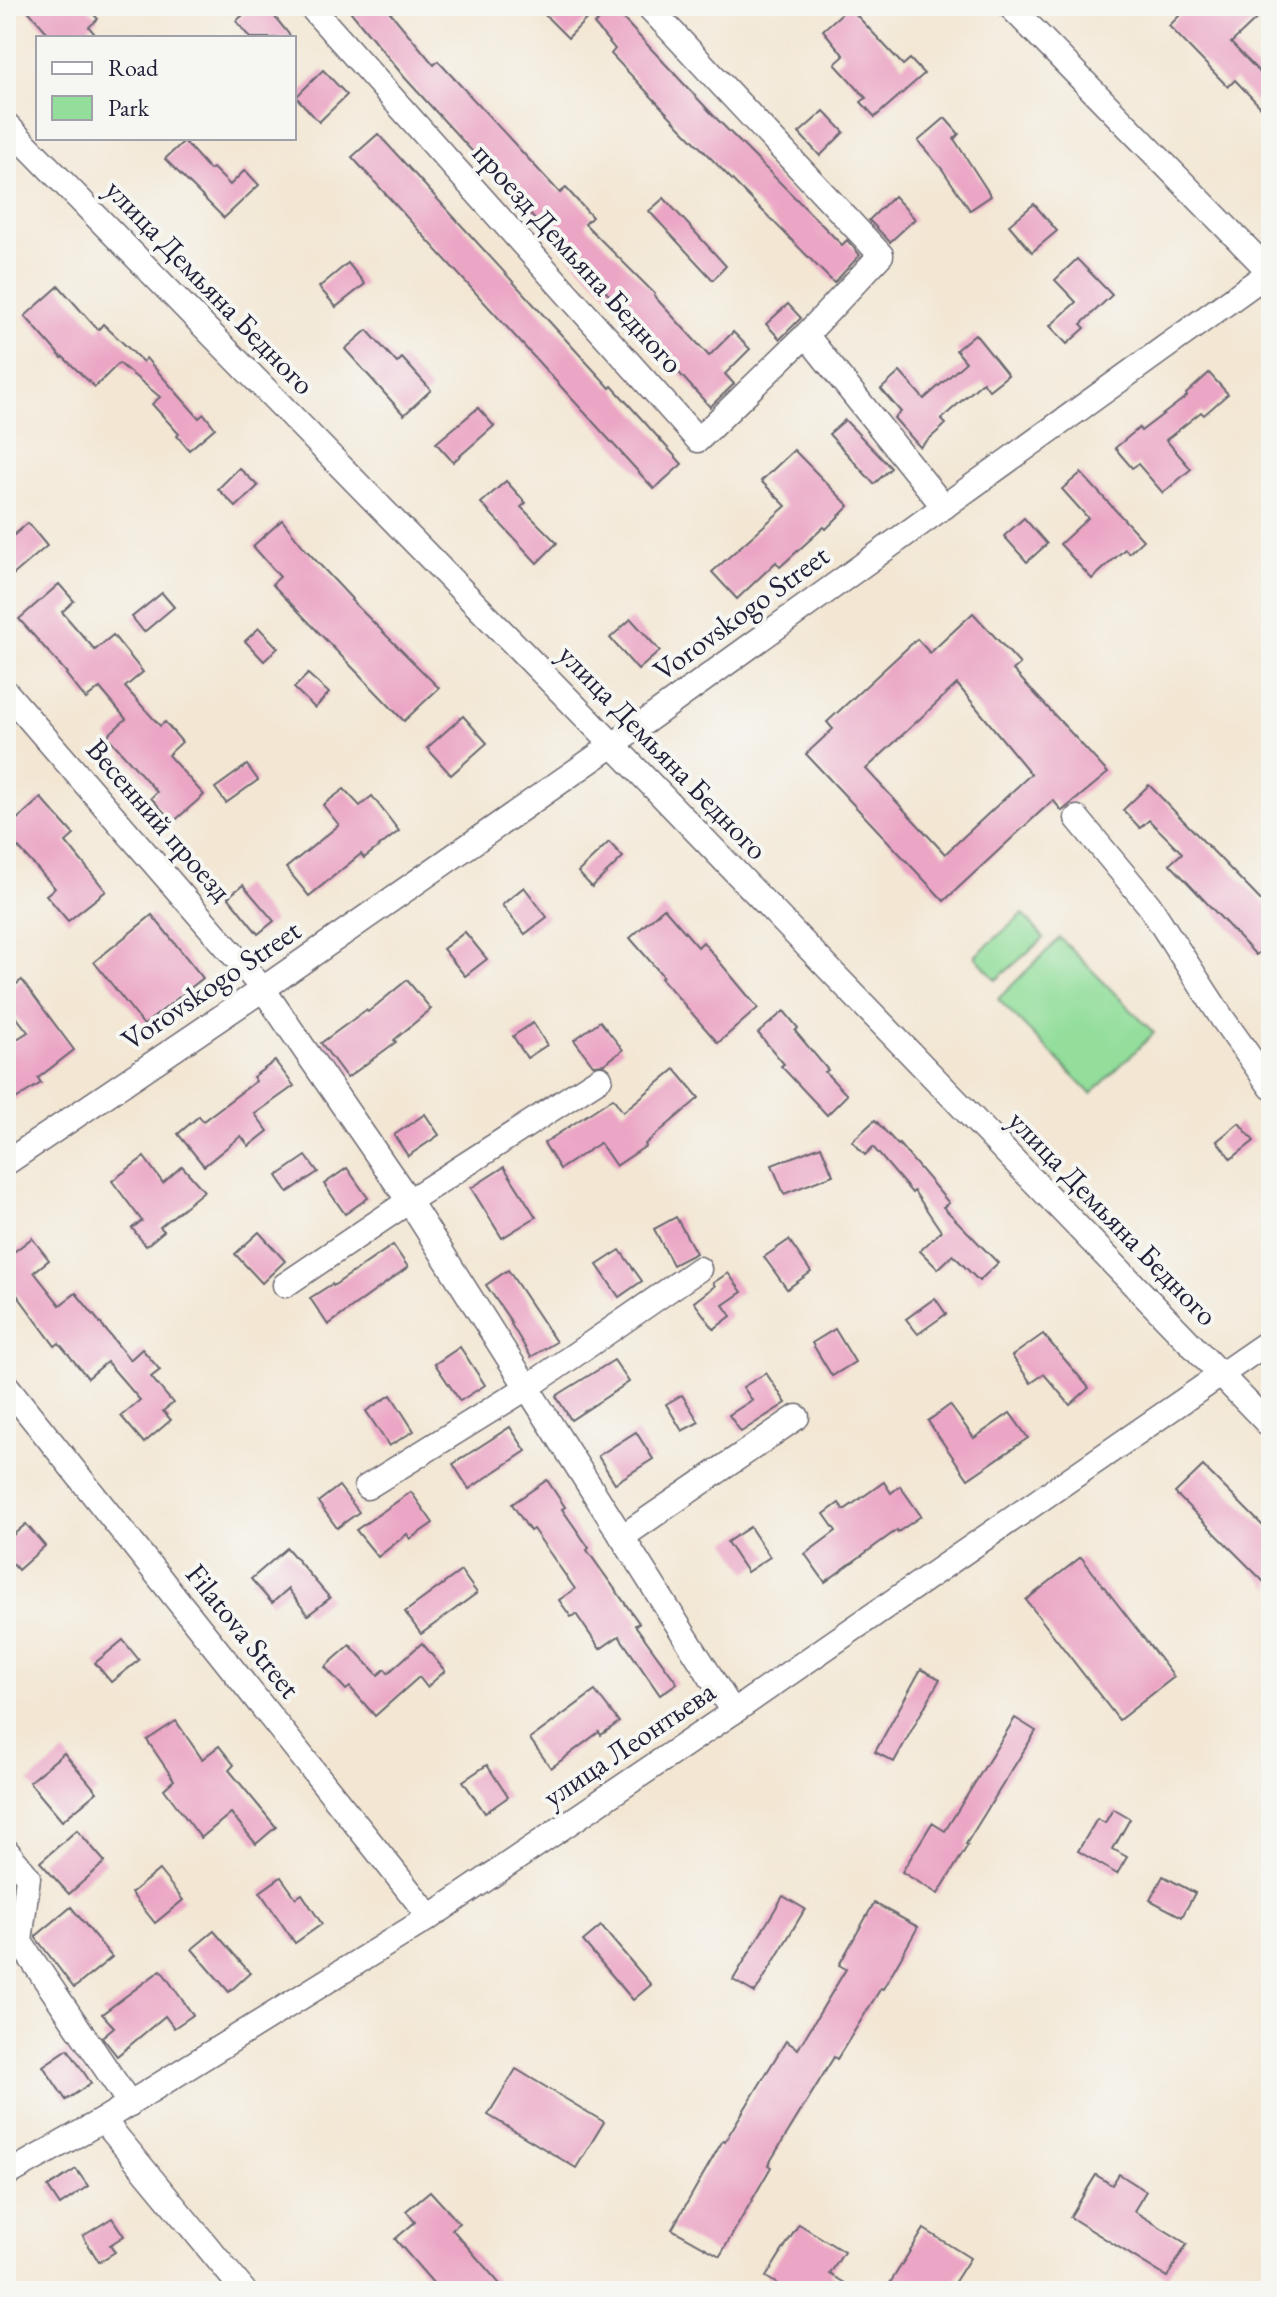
<svg xmlns="http://www.w3.org/2000/svg" width="1277" height="2297" viewBox="0 0 1277 2297" font-family="'EB Garamond',serif">
<style>
.green{fill:#93de9b;stroke:#5a806b;stroke-width:2}
.building{fill:#eba5c5;fill-rule:evenodd}
.lines{fill:none;stroke-linecap:round;stroke-linejoin:round}
.minor-casing{stroke:#6b6771;stroke-width:27}
.minor{stroke:#fff;stroke-width:24}
.labels{text-anchor:middle;stroke-width:8;stroke-linejoin:round;paint-order:stroke}
.street-label{font-size:30px;fill:#22223b;stroke:#f6f6f2}
</style>
<rect width="100%" height="100%" fill="#f6f6f2"/>
<filter id="ink" filterUnits="userSpaceOnUse"><feTurbulence type="fractalNoise" baseFrequency=".0125" numOctaves="2"/><feDisplacementMap in="SourceGraphic" scale="16" xChannelSelector="R" yChannelSelector="G"/><feConvolveMatrix kernelMatrix="1 2 1 2 8 2 1 2 1" color-interpolation-filters="sRGB"/></filter>
<filter id="wash" filterUnits="userSpaceOnUse"><feTurbulence type="fractalNoise" baseFrequency=".006" numOctaves="4" result="noise"/><feDisplacementMap in="SourceGraphic" scale="32" xChannelSelector="R" yChannelSelector="G"/><feGaussianBlur stdDeviation="1.8" result="paint"/><feColorMatrix in="noise" values="0 0 0 0 0 0 0 0 0 0 0 0 0 0 0 0 0 1.4 0 .05"/><feComposite in="paint" operator="in"/></filter>
<g filter="url(#wash)">
<rect width="100%" height="100%" fill="#f3e7d4"/>
<!-- green -->
<g class="green">
<polygon points="1023,914 1044,938 996,980 975,956"/>
<polygon points="1060,938 1154,1033 1091,1094 998,999"/>
</g>
<g id="blocks">
<!-- building -->
<g class="building">
<polygon points="24,6 86,6 98,19 89,27 98,38 52,38"/>
<polygon points="254,6 266,6 292,38 250,38 236,21"/>
<polygon points="346,6 385,6 434,65 438,61 560,193 566,188 592,217 585,224 655,294 654,296 709,356 733,332 750,349 725,374 734,384 710,407 651,342 654,339 560,247 405,78"/>
<polygon points="536,6 599,6 568,38"/>
<polygon points="1189,6 1270,6 1231,43 1271,84 1271,118 1235,80 1228,87 1169,26"/>
<polygon points="849,7 903,65 910,59 924,74 875,117 861,102 866,98 835,64 844,56 823,30"/>
<polygon points="613,8 713,115 842,245 847,240 860,255 834,283 681,128 611,54 615,49 594,24"/>
<polygon points="323,70 347,95 319,122 296,97"/>
<polygon points="824,111 844,132 820,156 799,133"/>
<polygon points="945,118 959,134 954,139 991,196 970,210 942,169 918,141"/>
<polygon points="378,134 610,388 612,386 682,464 654,489 352,157"/>
<polygon points="184,141 210,170 213,168 230,185 245,170 259,185 224,218 165,159"/>
<polygon points="894,196 915,219 890,242 869,220"/>
<polygon points="664,198 726,266 713,280 649,211"/>
<polygon points="1034,204 1057,231 1032,252 1009,225"/>
<polygon points="1077,259 1112,295 1081,324 1085,328 1067,344 1050,326 1076,302 1055,280"/>
<polygon points="348,263 365,284 336,307 319,287"/>
<polygon points="59,286 98,330 103,324 143,362 146,358 199,418 204,414 215,428 189,450 177,436 179,434 152,404 160,397 119,363 95,387 63,357 62,358 25,316"/>
<polygon points="788,304 801,318 780,339 766,324"/>
<polygon points="367,330 397,363 402,358 431,390 404,415 345,349"/>
<polygon points="975,334 1008,375 989,390 983,382 941,419 946,424 920,447 894,418 901,412 881,389 900,372 924,399 966,362 956,350"/>
<polygon points="1209,373 1228,394 1204,415 1201,412 1166,440 1191,469 1163,493 1138,464 1132,468 1115,448 1139,428 1141,431 1187,396 1186,394"/>
<polygon points="478,408 494,426 453,462 436,443"/>
<polygon points="845,420 891,468 874,484 829,434"/>
<polygon points="794,450 849,506 826,529 824,527 780,567 776,562 737,599 712,572 786,506 761,481"/>
<polygon points="239,468 258,486 236,507 218,489"/>
<polygon points="1081,473 1143,540 1129,553 1125,549 1092,579 1060,544 1088,518 1062,489"/>
<polygon points="506,481 526,503 521,507 557,543 537,563 481,503"/>
<polygon points="1024,518 1047,544 1027,562 1004,536"/>
<polygon points="282,520 306,550 352,599 351,600 439,688 404,721 272,584 280,577 253,546"/>
<polygon points="28,523 47,546 6,581 6,542"/>
<polygon points="59,584 74,601 62,612 95,650 113,635 143,672 125,687 160,726 165,722 182,742 168,755 204,795 173,822 151,798 157,792 107,736 126,719 100,688 86,699 66,674 67,673 19,619"/>
<polygon points="162,593 174,607 144,632 132,617"/>
<path d="M973,613l47,51 -7,6 95,103 -46,38 -9,-11 -109,101 -138,-147 27,-25 -6,-7 90,-83 13,14zM957,684l74,90 -86,80 -79,-85z"/>
<polygon points="631,619 660,651 638,670 610,638"/>
<polygon points="259,628 278,648 264,661 245,641"/>
<polygon points="308,674 329,693 315,708 294,688"/>
<polygon points="463,716 487,743 451,775 427,748"/>
<polygon points="247,765 258,780 226,803 215,788"/>
<polygon points="1149,785 1271,911 1271,941 1256,955 1170,864 1182,853 1149,820 1140,828 1123,810"/>
<polygon points="344,789 360,806 372,796 399,831 364,858 361,854 309,896 286,868 339,825 323,805"/>
<polygon points="41,798 74,835 66,842 106,891 68,921 46,895 55,888 6,834 6,829"/>
<polygon points="609,842 623,857 592,887 578,872"/>
<polygon points="243,885 274,921 258,934 228,897"/>
<polygon points="524,887 547,917 525,934 502,905"/>
<polygon points="664,908 698,947 703,942 758,1008 718,1043 661,978 663,976 630,938"/>
<polygon points="152,915 203,978 144,1025 94,962"/>
<polygon points="465,932 487,959 465,976 443,949"/>
<polygon points="22,980 74,1050 38,1078 41,1083 6,1105 6,1046 28,1032 6,1004 6,992"/>
<polygon points="407,980 431,1009 394,1040 396,1042 347,1078 321,1043 366,1010 368,1012"/>
<polygon points="784,1011 798,1028 795,1031 828,1070 825,1072 847,1095 827,1115 781,1066 784,1064 758,1033"/>
<polygon points="600,1021 623,1050 604,1064 593,1065 574,1040"/>
<polygon points="533,1023 547,1045 527,1058 513,1036"/>
<polygon points="275,1061 294,1086 255,1114 268,1131 249,1146 241,1136 204,1166 178,1134 199,1116 203,1121 256,1081 253,1077"/>
<polygon points="675,1069 699,1098 645,1144 646,1146 616,1166 600,1143 560,1169 544,1143 613,1098 623,1112"/>
<polygon points="425,1114 439,1135 408,1156 394,1135"/>
<polygon points="875,1120 898,1145 899,1144 949,1203 943,1207 998,1263 979,1281 953,1255 938,1269 920,1251 941,1231 914,1191 912,1193 873,1147 865,1155 852,1141"/>
<polygon points="1239,1123 1254,1141 1231,1159 1217,1141"/>
<polygon points="821,1146 833,1175 784,1194 772,1165"/>
<polygon points="306,1156 318,1172 288,1192 277,1176"/>
<polygon points="144,1157 163,1183 182,1166 204,1191 160,1227 164,1231 146,1246 132,1228 142,1221 112,1181"/>
<polygon points="504,1167 536,1217 502,1238 471,1188"/>
<polygon points="347,1168 368,1198 345,1214 324,1184"/>
<polygon points="676,1217 696,1253 673,1265 654,1229"/>
<polygon points="259,1232 285,1261 262,1283 235,1254"/>
<polygon points="32,1238 49,1260 34,1272 60,1305 76,1293 130,1360 142,1349 160,1370 151,1377 173,1403 163,1411 171,1420 144,1443 121,1416 140,1400 107,1362 88,1378 59,1343 55,1346 6,1280 6,1258"/>
<polygon points="789,1240 811,1272 787,1289 764,1257"/>
<polygon points="393,1245 408,1267 328,1325 310,1298 332,1284 333,1286"/>
<polygon points="620,1250 642,1281 619,1297 597,1265"/>
<polygon points="508,1270 556,1342 531,1357 511,1324 512,1323 486,1285"/>
<polygon points="728,1273 742,1292 723,1305 731,1316 714,1329 694,1302 715,1286 713,1283"/>
<polygon points="935,1298 946,1314 918,1334 906,1319"/>
<polygon points="835,1329 855,1362 832,1376 812,1343"/>
<polygon points="1043,1334 1089,1388 1070,1405 1044,1374 1031,1383 1012,1356"/>
<polygon points="460,1347 485,1385 460,1401 435,1364"/>
<polygon points="614,1360 629,1382 571,1420 556,1396"/>
<polygon points="766,1373 786,1403 741,1432 729,1415 752,1400 743,1387"/>
<polygon points="391,1395 414,1431 389,1446 366,1411"/>
<polygon points="682,1395 699,1422 682,1431 666,1404"/>
<polygon points="950,1405 974,1438 1010,1413 1028,1438 968,1479 928,1421"/>
<polygon points="510,1427 526,1451 469,1489 453,1464"/>
<polygon points="636,1432 653,1459 615,1483 598,1456"/>
<polygon points="1203,1466 1271,1534 1271,1589 1175,1493"/>
<polygon points="547,1480 565,1507 562,1509 589,1548 587,1550 639,1623 635,1625 677,1683 660,1695 619,1636 600,1649 576,1614 571,1617 559,1600 575,1589 533,1529 530,1531 512,1504"/>
<polygon points="884,1482 891,1493 900,1486 921,1516 898,1532 897,1530 825,1582 805,1554 836,1531 824,1514 839,1503 844,1510"/>
<polygon points="339,1486 359,1512 337,1528 318,1502"/>
<polygon points="411,1492 433,1523 410,1539 407,1534 378,1557 356,1530"/>
<polygon points="26,1524 45,1546 18,1570 6,1556 6,1541"/>
<polygon points="750,1527 770,1557 747,1572 727,1542"/>
<polygon points="287,1548 330,1598 308,1615 288,1589 272,1603 251,1579"/>
<polygon points="1081,1557 1174,1677 1119,1720 1026,1600"/>
<polygon points="461,1571 477,1593 421,1634 405,1612"/>
<polygon points="123,1640 139,1660 111,1682 95,1663"/>
<polygon points="422,1643 445,1671 427,1687 419,1677 375,1716 350,1687 346,1690 325,1667 350,1645 378,1675 385,1669 388,1673"/>
<polygon points="921,1669 940,1679 894,1762 875,1752"/>
<polygon points="595,1691 619,1722 601,1735 599,1732 551,1768 530,1739"/>
<polygon points="1015,1718 1036,1731 966,1844 968,1845 938,1894 902,1872 932,1823 945,1831"/>
<polygon points="176,1721 202,1759 219,1746 234,1765 229,1770 276,1827 256,1844 231,1813 201,1838 164,1789 174,1780 147,1740"/>
<polygon points="64,1753 97,1792 62,1821 29,1782"/>
<polygon points="487,1765 508,1797 485,1813 463,1781"/>
<polygon points="1113,1809 1130,1819 1113,1849 1127,1857 1117,1874 1078,1851 1097,1819 1105,1823"/>
<polygon points="77,1830 105,1862 69,1894 40,1862"/>
<polygon points="159,1870 183,1900 155,1923 131,1893"/>
<polygon points="1163,1876 1195,1893 1182,1917 1150,1900"/>
<polygon points="281,1877 296,1898 302,1894 322,1924 295,1943 260,1892"/>
<polygon points="783,1896 805,1909 755,1993 733,1980"/>
<polygon points="874,1903 918,1927 883,1989 881,1988 837,2059 834,2057 768,2165 771,2167 720,2256 672,2229 723,2140 725,2141 786,2041 798,2049 846,1969 839,1965"/>
<polygon points="71,1907 112,1957 74,1988 36,1938 36,1936"/>
<polygon points="601,1926 651,1985 633,2000 583,1941"/>
<polygon points="214,1931 250,1973 229,1992 192,1949"/>
<polygon points="161,1970 193,2015 174,2028 165,2016 117,2056 102,2037 114,2027 102,2014"/>
<polygon points="68,2049 91,2083 66,2100 43,2066"/>
<polygon points="516,2069 604,2122 576,2168 488,2115"/>
<polygon points="76,2169 88,2186 60,2205 48,2187"/>
<polygon points="1119,2174 1146,2191 1134,2211 1187,2244 1167,2277 1070,2217 1096,2175 1112,2185"/>
<polygon points="430,2191 459,2223 452,2229 506,2291 440,2291 395,2239 415,2222 406,2211"/>
<polygon points="112,2218 124,2236 110,2245 115,2252 99,2262 83,2236"/>
<polygon points="799,2224 844,2252 830,2274 858,2291 789,2291 766,2277"/>
<polygon points="924,2229 970,2258 949,2291 885,2291"/>
</g>
</g>
</g>
<g filter="url(#ink)">
<use href="#blocks" fill-opacity="0" stroke="#6b6771" stroke-width="2"/>
<g class="lines">
<!-- minor casing -->
<g class="minor-casing">
<g id="minor">
<polyline points="310,6 698,440 806,335 944,507"/>
<polyline points="648,6 881,255 806,335"/>
<polyline points="1010,6 1271,273"/>
<polyline points="6,124 613,745 1271,1427"/>
<polyline points="6,692 263,989 409,1201 733,1712"/>
<polyline points="1077,818 1149,905 1222,1018 1271,1087"/>
<polyline points="6,1163 263,989 613,745 1271,271"/>
<polyline points="285,1285 409,1201 600,1078"/>
<polyline points="6,1385 430,1917"/>
<polyline points="367,1487 528,1387 699,1269"/>
<polyline points="622,1537 797,1417"/>
<polyline points="6,1850 28,1877 20,1942 130,2104"/>
<polyline points="103,2120 244,2291"/>
<polyline points="6,2175 103,2120 430,1917 733,1712 1271,1340"/>
</g>
</g>
<!-- minor -->
<use href="#minor" class="minor"/>
</g>
</g>
<g class="labels">
<!-- street labels -->
<g class="street-label">
<text transform="translate(578 258) rotate(48)" y="10">проезд Демьяна Бедного</text>
<text transform="translate(210 287) rotate(46)" y="10">улица Демьяна Бедного</text>
<text transform="translate(741 613) rotate(-36)" y="10">Vorovskogo Street</text>
<text transform="translate(663 752) rotate(46)" y="10">улица Демьяна Бедного</text>
<text transform="translate(159 820) rotate(49)" y="10">Весенний проезд</text>
<text transform="translate(211 985) rotate(-34)" y="10">Vorovskogo Street</text>
<text transform="translate(1113 1218) rotate(46)" y="10">улица Демьяна Бедного</text>
<text transform="translate(243 1631) rotate(51)" y="10">Filatova Street</text>
<text transform="translate(629 1744) rotate(-34)" y="10">улица Леонтьева</text>
</g>
</g>
<!-- margin -->
<rect width="1277" height="2297" fill="none" stroke="#f6f6f2" stroke-width="32"/>
<!-- legend -->
<rect x="36" y="36" width="260" height="104" fill="#f6f6f2" stroke="#a1a1a9" stroke-width="2"/>
<rect x="52" y="62" width="40" height="12" fill="#ffffff" stroke="#a1a1a9" stroke-width="2"/>
<text x="108" y="76" font-size="24" fill="#22223b">Road</text>
<rect x="52" y="96" width="40" height="24" fill="#93de9b" stroke="#a1a1a9" stroke-width="2"/>
<text x="108" y="116" font-size="24" fill="#22223b">Park</text>
</svg>
